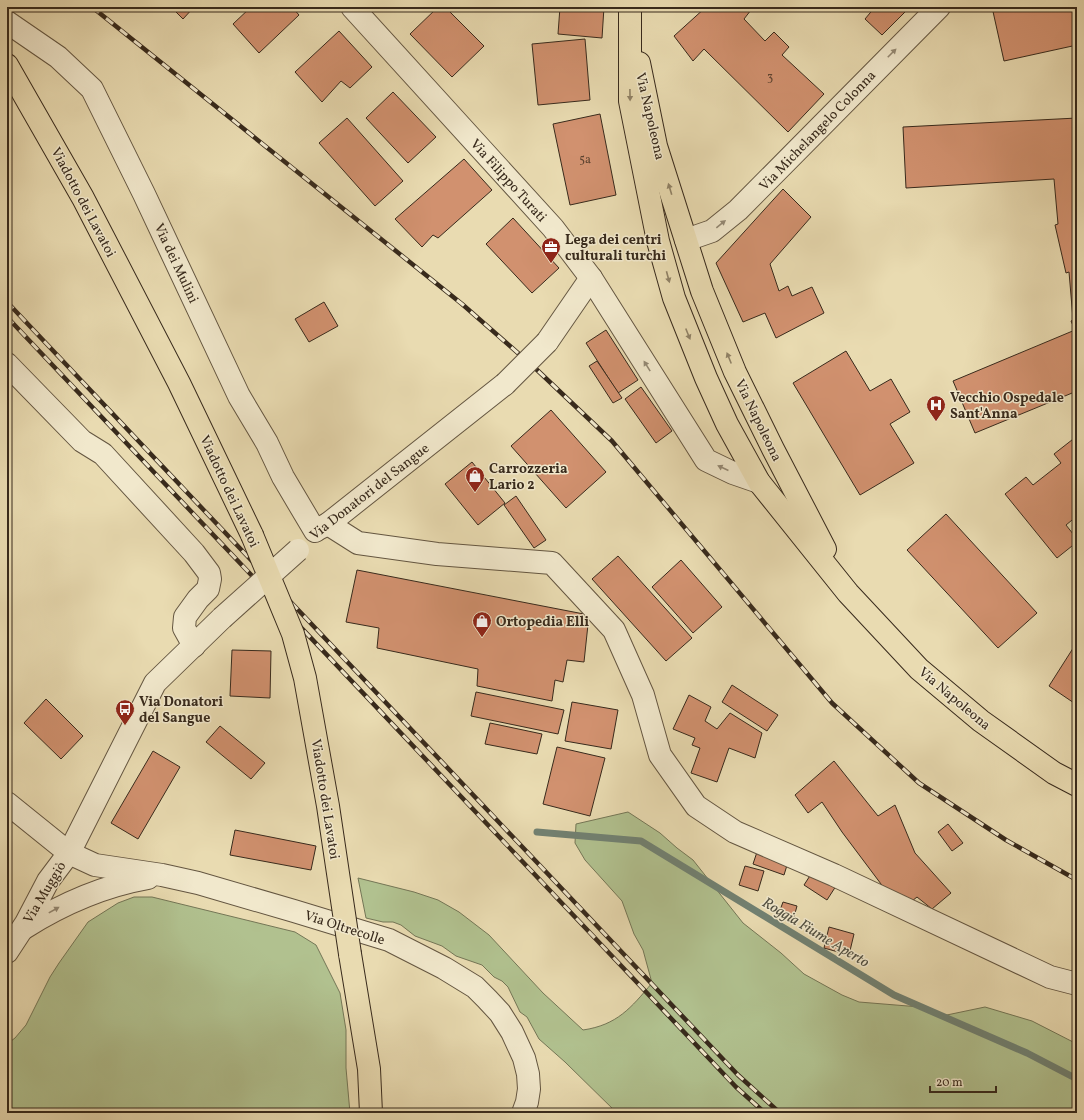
<svg xmlns="http://www.w3.org/2000/svg" width="1084" height="1120" viewBox="0 0 1084 1120" font-family="Vollkorn,serif">
<style>
.green{fill:#b1c18f;stroke:#747656}
.lines{fill:none;stroke-linecap:round;stroke-linejoin:round}
.stream{stroke:#718172;stroke-width:7}
.building{fill:#d1916f;stroke:#382a1c}
.minor-casing{stroke:#645641;stroke-width:24}
.major-casing{stroke:#382a1c;stroke-width:24}
.minor{stroke:#f1e8cc;stroke-width:22}
.major{stroke:#e9dbb1;stroke-width:22}
.rail-casing{stroke:#382a1c;stroke-width:4.5}
.rail{stroke:#f1e8cc;stroke-width:3;stroke-dasharray:9;stroke-linecap:butt}
.minor-bridge-casing{stroke:#645641;stroke-width:24;stroke-linecap:butt}
.major-bridge-casing{stroke:#382a1c;stroke-width:24;stroke-linecap:butt}
.minor-bridge{stroke:#f1e8cc;stroke-width:22}
.major-bridge{stroke:#e9dbb1;stroke-width:22}
.oneway{fill:#948974}
.oneway2{fill:#908266}
.labels{text-anchor:middle;stroke-width:3;stroke-linejoin:round;paint-order:stroke}
.number-label{font-size:12px;fill:#5e4431}
.street-label{font-size:14px;fill:#382a1c;stroke:#f1e8cc}
.poi-label{font-size:14px;font-weight:bold;fill:#382a1c;stroke:#f1e8cc;text-anchor:start}
.water-label{font-size:15px;font-style:italic;fill:#504e40;stroke:#f1e8cc}
</style>
<rect width="100%" height="100%" fill="#e9dbb1"/>
<filter id="stains"><feTurbulence type="fractalNoise" baseFrequency=".005" numOctaves="4"/><feColorMatrix values="0 0 0 0 .2 0 0 0 0 .09 0 0 0 0 .02 0 0 0 .5 -.17"/></filter>
<radialGradient id="worn" r=".72"><stop offset=".6" stop-color="#630" stop-opacity="0"/><stop offset="1" stop-color="#630" stop-opacity=".3"/></radialGradient>
<!-- green -->
<g class="green">
<path d="M628,812l32,21 17,15 16,12 50,63 38,30 23,21 38,21 17,7 61,5 22,9 43,-9 47,14 45,23v69h-460l-52,-51 -26,-23 -12,-22 -7,-5 -12,-25 -6,-6 -8,-4 -12,-12 -26,-9 -14,-10 -27,-10 -14,-11 -8,-3h-10l-17,-4 -8,-40 56,14 24,8 21,12 30,23 54,58 40,37c34,-5 48,-22 69,-47l-9,-33 -9,-16 -12,-33 -37,-41 -10,-17 1,-19z"/>
<polygon points="134,897 152,897 295,932 316,945 340,993 346,1030 346,1068 350,1113 7,1113 7,1044 15,1038 26,1025 50,977 59,963 88,922 118,903"/>
</g>
<g class="lines">
<!-- stream -->
<polyline class="stream" points="537,832 641,841 894,995 1027,1053 1077,1079"/>
</g>
<!-- building -->
<g class="building">
<polygon points="171,7 194,7 183,19"/>
<polygon points="251,7 292,7 299,15 259,53 233,24"/>
<polygon points="438,7 445,7 484,46 452,77 410,34"/>
<polygon points="560,7 604,7 602,38 558,34"/>
<polygon points="706,7 747,7 751,10 744,19 765,41 774,32 789,47 782,55 824,94 788,132 704,49 693,61 674,36"/>
<polygon points="875,7 910,7 882,35 865,19"/>
<polygon points="992,7 1077,7 1077,45 1004,61"/>
<polygon points="339,31 372,67 350,88 341,81 322,102 295,72"/>
<polygon points="585,39 590,100 538,105 532,44"/>
<polygon points="393,92 436,137 408,163 366,118"/>
<polygon points="600,114 616,195 570,205 553,124"/>
<polygon points="347,118 403,181 375,206 319,143"/>
<polygon points="1077,118 1077,318 1073,319 1069,272 1066,273 1055,225 1058,224 1054,179 906,188 903,127"/>
<polygon points="464,159 492,190 438,238 433,235 422,247 395,219"/>
<polygon points="783,189 811,217 770,264 779,291 788,286 792,296 812,287 824,313 776,338 765,313 743,322 716,263"/>
<polygon points="513,218 559,268 532,293 486,244"/>
<polygon points="324,302 338,326 309,342 295,319"/>
<polygon points="1077,318 1077,335 1071,321"/>
<polygon points="606,330 638,380 618,393 586,343"/>
<polygon points="1075,330 1077,335 1077,391 975,433 953,381"/>
<polygon points="846,351 870,391 891,379 910,412 890,424 914,463 860,495 793,383"/>
<polygon points="597,361 622,398 613,403 589,366"/>
<polygon points="641,387 672,431 656,443 625,399"/>
<polygon points="551,410 606,472 566,508 511,446"/>
<polygon points="1077,436 1077,516 1066,525 1077,539 1077,542 1057,558 1005,494 1026,477 1033,485 1061,463 1054,454"/>
<polygon points="472,462 505,503 478,525 445,484"/>
<polygon points="516,496 546,540 534,548 504,505"/>
<polygon points="946,514 1037,613 998,648 907,550"/>
<polygon points="618,556 692,638 666,661 592,579"/>
<polygon points="681,560 722,607 693,633 652,587"/>
<polygon points="357,570 589,615 584,662 567,660 563,682 555,680 552,701 477,686 478,669 377,648 379,628 346,622"/>
<polygon points="1077,642 1077,705 1049,686"/>
<polygon points="232,650 271,651 270,698 230,696"/>
<polygon points="732,685 778,715 767,731 722,702"/>
<polygon points="476,692 564,710 558,734 471,716"/>
<polygon points="689,695 711,707 705,721 717,729 730,713 762,733 755,758 729,748 717,782 691,773 700,748 692,745 695,738 673,729"/>
<polygon points="46,699 83,736 61,759 24,723"/>
<polygon points="572,702 618,710 611,749 565,741"/>
<polygon points="490,723 542,734 537,754 485,744"/>
<polygon points="220,726 265,763 251,779 206,742"/>
<polygon points="557,747 605,758 590,816 543,804"/>
<polygon points="153,751 180,767 138,839 111,823"/>
<polygon points="834,761 878,816 895,805 915,853 951,893 932,909 917,897 912,901 890,896 842,832 822,802 808,813 795,795"/>
<polygon points="948,824 963,843 952,851 938,832"/>
<polygon points="235,830 316,846 311,870 230,855"/>
<polygon points="757,852 788,862 784,875 753,864"/>
<polygon points="745,866 764,871 758,891 739,885"/>
<polygon points="813,871 836,886 827,900 804,885"/>
<polygon points="783,902 797,906 794,917 779,913"/>
<polygon points="829,927 854,934 849,955 824,948"/>
</g>
<g class="lines">
<!-- minor casing -->
<g class="minor-casing">
<g id="minor">
<polyline points="352,7 553,228 591,278 706,460 733,473 759,482"/>
<polyline points="7,22 58,57 92,89 144,194 239,396 267,443 283,477 315,531"/>
<polyline points="686,240 712,231 738,210 939,7"/>
<polyline points="547,342 591,278"/>
<polyline points="7,364 82,441 103,454 194,553 209,573 210,579 208,589 198,599 185,617 184,628 194,646"/>
<polyline points="328,524 358,543 437,554 552,563 614,630 643,695 660,755 696,806 735,832 834,875 1050,977 1077,984"/>
<polyline points="316,530 328,524 505,384"/>
<polyline points="7,803 69,853 95,865 162,875 198,883 294,911 389,940 444,968 475,987 487,999 500,1013 512,1032 524,1058 528,1074 529,1089 527,1102 523,1113"/>
<path d="M24,928c38,-24 79,-42 124,-50"/>
<polyline points="7,952 26,923 48,881 69,853 155,683 222,618"/>
</g>
</g>
<!-- major casing -->
<g class="major-casing">
<g id="major">
<polyline points="630,7 630,101 658,241 674,298 706,378 727,424 759,482 848,593 919,669 981,721 1054,773 1077,785"/>
<polyline points="639,63 656,146 702,291 735,372 773,449 825,549"/>
<polyline points="7,65 83,198 179,383 252,535"/>
<polyline points="350,954 369,1069 371,1113"/>
</g>
</g>
<!-- minor -->
<use href="#minor" class="minor"/>
<!-- major -->
<use href="#major" class="major"/>
<!-- rail casing -->
<g class="rail-casing">
<g id="rail">
<polyline points="92,7 462,304 535,368 612,441 832,703 919,783 1006,840 1077,880"/>
<polyline points="7,302 738,1075 780,1113"/>
<polyline points="7,317 736,1087 765,1113"/>
</g>
</g>
<!-- rail -->
<use href="#rail" class="rail"/>
<!-- minor-bridge casing -->
<g class="minor-bridge-casing">
<g id="minor-bridge">
<polyline points="505,384 547,342"/>
<polyline points="222,618 298,550"/>
</g>
</g>
<!-- major-bridge casing -->
<g class="major-bridge-casing">
<polyline id="major-bridge" points="252,535 293,634 305,678 328,806 350,954"/>
</g>
<!-- minor-bridge -->
<use href="#minor-bridge" class="minor-bridge"/>
<!-- major-bridge -->
<use href="#major-bridge" class="major-bridge"/>
</g>
<!-- one-way arrows -->
<defs><path id="oneway-solid" d="M-6-.8H1V-3.2L6.5 0L1 3.2V.8H-6Z"/></defs>
<g class="oneway">
<use href="#oneway-solid" transform="translate(892 53) rotate(-45)"/>
<use href="#oneway-solid" transform="translate(721 224) rotate(-39)"/>
<use href="#oneway-solid" transform="translate(647 366) rotate(-122)"/>
<use href="#oneway-solid" transform="translate(723 468) rotate(-155)"/>
<use href="#oneway-solid" transform="translate(54 910) rotate(-29)"/>
</g>
<g class="oneway2">
<use href="#oneway-solid" transform="translate(630 95) rotate(89)"/>
<use href="#oneway-solid" transform="translate(670 189) rotate(-107)"/>
<use href="#oneway-solid" transform="translate(668 277) rotate(75)"/>
<use href="#oneway-solid" transform="translate(688 334) rotate(68)"/>
<use href="#oneway-solid" transform="translate(729 358) rotate(-112)"/>
</g>
<!-- icons -->
<defs>
<g id="office-pin" transform="scale(1)"><path d="M0 17L-7.5 6A9.5 9.5 0 1 1 7.5 6Z" fill="#8f2418" stroke="#f1e8cc"/><path d="M-6-3h4V-5.5h4V-3h4V5H-6ZM-1-4.5V-3h2v-1.5ZM-6 0V1H6V0Z" fill="#fff"/></g>
<g id="hospital-pin" transform="scale(1)"><path d="M0 17L-7.5 6A9.5 9.5 0 1 1 7.5 6Z" fill="#8f2418" stroke="#f1e8cc"/><path d="M-5-5h3v3.5h4V-5h3V5h-3V1.5h-4V5h-3Z" fill="#fff"/></g>
<g id="shop-pin" transform="scale(1)"><path d="M0 17L-7.5 6A9.5 9.5 0 1 1 7.5 6Z" fill="#8f2418" stroke="#f1e8cc"/><path d="M-5-2.5h2.3a2.7 3.5 0 0 1 5.4 0H5L5.5 6h-11ZM-1.5-2.5h3a1.5 2.3 0 0 0-3 0Z" fill="#fff"/></g>
<g id="bus-pin" transform="scale(1)"><path d="M0 17L-7.5 6A9.5 9.5 0 1 1 7.5 6Z" fill="#8f2418" stroke="#f1e8cc"/><path d="M-5-6H5V4H4V6H2V4H-2V6H-4V4H-5ZM-3.5-4V0h7V-4ZM-3.5 1.2v1.5H-2V1.2ZM2 1.2v1.5H3.5V1.2Z" fill="#fff"/></g>
</defs>
<g fill-rule="evenodd">
<use href="#office-pin" x="551" y="247"/>
<use href="#hospital-pin" x="936" y="405"/>
<use href="#shop-pin" x="475" y="476"/>
<use href="#shop-pin" x="482" y="621"/>
<use href="#bus-pin" x="125" y="709"/>
</g>
<g class="labels">
<!-- number labels -->
<g class="number-label">
<text x="770" y="81">3</text>
<text x="585" y="163">5a</text>
</g>
<!-- street labels -->
<g class="street-label">
<text transform="translate(651 116) rotate(77)" y="5">Via Napoleona</text>
<text transform="translate(817 130) rotate(-46)" y="5">Via Michelangelo Colonna</text>
<text transform="translate(509 180) rotate(48)" y="5">Via Filippo Turati</text>
<text transform="translate(84 202) rotate(62)" y="5">Viadotto dei Lavatoi</text>
<text transform="translate(177 263) rotate(65)" y="5">Via dei Mulini</text>
<text transform="translate(759 420) rotate(64)" y="5">Via Napoleona</text>
<text transform="translate(230 491) rotate(65)" y="5">Viadotto dei Lavatoi</text>
<text transform="translate(369 491) rotate(-38)" y="5">Via Donatori del Sangue</text>
<text transform="translate(955 698) rotate(40)" y="5">Via Napoleona</text>
<text transform="translate(326 799) rotate(81)" y="5">Viadotto dei Lavatoi</text>
<text transform="translate(44 892) rotate(-59)" y="5">Via Muggiò</text>
<text transform="translate(345 927) rotate(18)" y="5">Via Oltrecolle</text>
</g>
<!-- poi labels -->
<g class="poi-label">
<text x="565" y="244">Lega dei centri<tspan x="565" dy="16">culturali turchi</tspan></text>
<text x="950" y="402">Vecchio Ospedale<tspan x="950" dy="16">Sant'Anna</tspan></text>
<text x="489" y="473">Carrozzeria<tspan x="489" dy="16">Lario 2</tspan></text>
<text x="496" y="626">Ortopedia Elli</text>
<text x="139" y="706">Via Donatori<tspan x="139" dy="16">del Sangue</tspan></text>
</g>
<!-- water labels -->
<g class="water-label">
<text transform="translate(816 932) rotate(31)" y="5">Roggia Fiume Aperto</text>
</g>
</g>
<!-- margin -->
<rect width="1084" height="1120" fill="none" stroke="#e9dbb1" stroke-width="24"/>
<rect x="8" y="8" width="1068" height="1104" fill="none" stroke="#382a1c" stroke-width="2"/>
<rect x="12" y="12" width="1060" height="1096" fill="none" stroke="#382a1c"/>
<!-- scale -->
<path d="M930 1086v6h66v-6" fill="none" stroke="#382a1c" stroke-width="2"/>
<text x="936" y="1086" font-size="12" fill="#382a1c" stroke="#f1e8cc" stroke-width="3" paint-order="stroke">20 m</text>
<rect width="100%" height="100%" filter="url(#stains)"/>
<rect width="100%" height="100%" fill="url(#worn)"/>
</svg>
